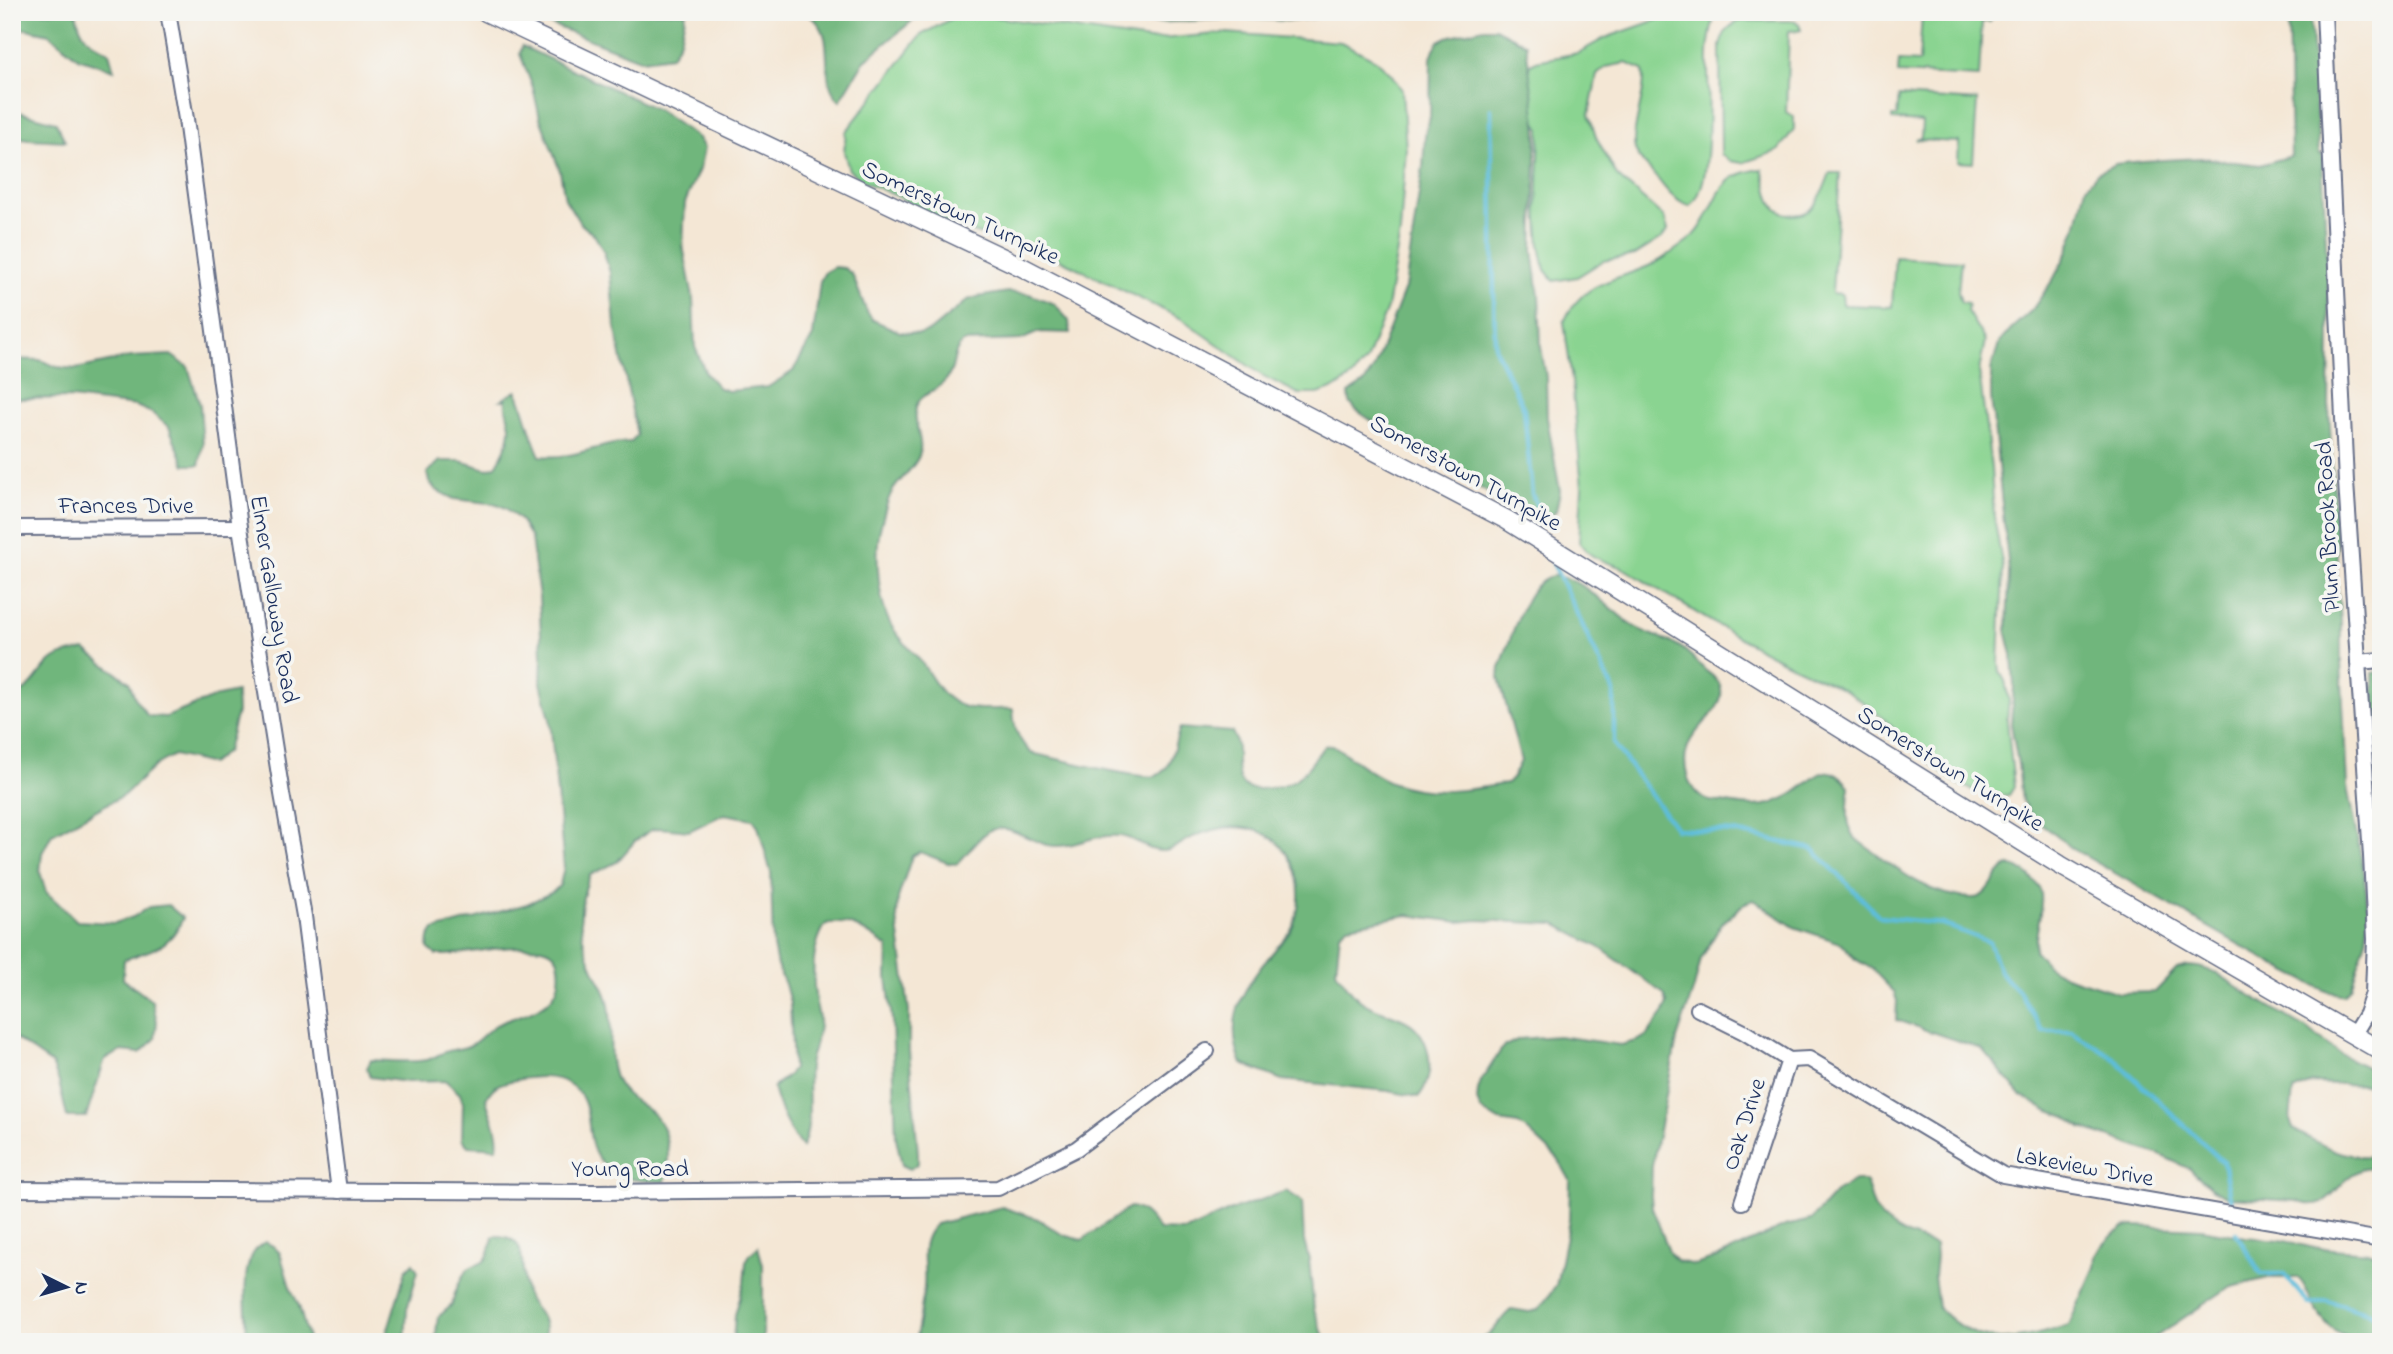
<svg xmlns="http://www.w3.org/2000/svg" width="2393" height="1354" viewBox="0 0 2393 1354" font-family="'Indie Flower',sans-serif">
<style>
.green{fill:#8ad491;stroke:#528278;stroke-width:2}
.forest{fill:#6fb67b;stroke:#45726c;stroke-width:2}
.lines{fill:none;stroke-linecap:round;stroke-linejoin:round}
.stream{stroke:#5dbddb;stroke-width:4.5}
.minor-casing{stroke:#676f88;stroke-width:18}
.major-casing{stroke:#676f88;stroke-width:21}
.minor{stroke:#fff;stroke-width:14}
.major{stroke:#fff;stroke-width:18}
.labels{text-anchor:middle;stroke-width:7;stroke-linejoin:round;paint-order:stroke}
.street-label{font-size:24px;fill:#1b2f5e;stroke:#f6f6f2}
</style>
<rect width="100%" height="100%" fill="#f6f6f2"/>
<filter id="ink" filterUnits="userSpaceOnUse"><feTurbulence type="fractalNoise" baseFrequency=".0143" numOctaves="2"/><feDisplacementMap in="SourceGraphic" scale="14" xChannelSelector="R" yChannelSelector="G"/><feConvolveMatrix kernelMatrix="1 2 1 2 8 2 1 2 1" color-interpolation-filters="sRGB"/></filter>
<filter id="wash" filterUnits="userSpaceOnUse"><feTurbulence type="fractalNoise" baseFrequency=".00686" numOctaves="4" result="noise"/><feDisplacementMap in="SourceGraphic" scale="28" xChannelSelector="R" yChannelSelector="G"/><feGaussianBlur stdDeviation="1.57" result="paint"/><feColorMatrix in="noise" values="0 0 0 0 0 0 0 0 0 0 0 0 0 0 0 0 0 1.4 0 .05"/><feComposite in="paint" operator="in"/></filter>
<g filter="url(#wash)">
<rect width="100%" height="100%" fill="#f4e7d5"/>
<!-- green -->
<g class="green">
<polygon points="1902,12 1991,12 1990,22 1982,22 1979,77 1898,73 1899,61 1919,62 1922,14"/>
<path d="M1693,13l14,2 6,7c-2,10 -5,21 -5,32 -1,34 8,132 -18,152 -15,-4 -24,-16 -33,-28 -7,-8 -17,-17 -21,-26 -8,-16 12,-60 7,-82l-17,-7 -20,4 -9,8 -8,40 7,22 21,39 47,41 4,13 -6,8 -27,17 -32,6 -26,16 -23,4 -9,-11 -5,-24 -3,-37 3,-80 -11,-19 -4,-43 11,-6 42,-8 27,-15 57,-20z"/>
<polygon points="975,14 1149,40 1227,33 1341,42 1376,60 1391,74 1402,90 1406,149 1400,233 1387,308 1366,361 1352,377 1337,387 1318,394 1299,394 1263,376 1182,319 1059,259 950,225 899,197 864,182 849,170 844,152 846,132 921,35 956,16"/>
<path d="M1740,21h55l4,3 2,6 -12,1 -3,81 8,5v12l-16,22 -36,12 -12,-2 -9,-7 -1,-108c4,-14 7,-19 20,-25z"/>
<polygon points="1899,96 1977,101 1973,163 1958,162 1959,142 1916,140 1921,138 1922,122 1892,120 1892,116 1897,116"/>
<path d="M1762,169c4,10 5,22 9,32 3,7 10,12 17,13 27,6 34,-21 42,-41h10l-8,120 10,1 1,11 49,2 3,-50 66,4 -3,31 3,10 7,1 -1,8 18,30 -6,30 12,97 3,49 9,51 -4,95 1,9 5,9 4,19 -2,20 7,67 -5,8c-69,4 -101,-65 -152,-97 -23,-15 -48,-24 -72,-36 -54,-27 -105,-59 -157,-91 -11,-7 -28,-9 -38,-17 -4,-3 -8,-8 -11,-12l3,-55 -10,-106 -8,-59c17,-42 55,-41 91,-59 12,-6 24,-16 35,-24 8,-6 12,-13 16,-21 17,-32 18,-44 56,-49z"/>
</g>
<!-- forest -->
<g class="forest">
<path d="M12,12h64c4,24 12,29 33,40l5,18 -36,-12 -29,-24 -22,-5h-15z"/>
<polygon points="525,12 686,12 680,41 671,56 642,60 542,21"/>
<path d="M803,12h120l-59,49 -24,40c-23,-21 -4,-59 -23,-79 -3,-4 -10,-7 -14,-10z"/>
<polygon points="1033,12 1334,12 1314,18 1291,21 1240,18 1155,23"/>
<polygon points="2288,12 2310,12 2319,154 2322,154 2330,334 2329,407 2337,551 2337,582 2341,620 2341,661 2347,787 2365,877 2369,919 2366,940 2351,988 2344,995 2326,991 2275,965 2073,849 2033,817 2022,801 2018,764 2011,724 2014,686 2012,655 2007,634 2009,572 1991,397 1991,370 1999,343 2011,329 2032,310 2054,278 2067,253 2076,228 2086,187 2097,173 2115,164 2143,161 2202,158 2260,165 2291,156"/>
<polygon points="1484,28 1495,28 1526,44 1537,131 1533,251 1539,295 1541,347 1546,377 1547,418 1560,491 1556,511 1549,518 1539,518 1509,505 1403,442 1356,410 1350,403 1349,393 1364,383 1374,368 1405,288 1423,167 1425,136 1430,117 1431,58 1434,49 1439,41 1447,37"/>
<path d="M522,46l136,64 40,28 6,10 -4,19 -15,36 -2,43 10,52 2,49 11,27 13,14 9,3 40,-4 25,-16 20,-35 7,-55 5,-9 9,-5 10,1 8,6 15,38 6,8 27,12 19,2 11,-3 38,-31 9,-3 31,-5 21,2 26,10 14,17 1,12 -31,-1 -18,8 -58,2c-13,13 -6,25 -17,38 -8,10 -28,15 -30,28 -3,16 8,33 3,48 -5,12 -18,22 -26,34 -6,9 -9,24 -12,35 -7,25 -3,77 10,100 8,15 24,27 33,41 11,17 20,35 41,41 14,4 33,1 48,2 1,18 4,30 18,44 20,4 112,28 125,23 17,-7 18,-34 24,-48l52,4c10,15 1,33 8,48 4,8 11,9 19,9 38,-2 44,-14 65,-43l9,-1c19,13 39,30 60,38 36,13 77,8 114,0l6,-6 8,-16 -22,-83 1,-10c9,-22 26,-92 54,-92 25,0 56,33 75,47 14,11 33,14 48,22 11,6 20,17 28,25 5,4 13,9 15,15 8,24 -24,40 -31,59 -9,20 -1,51 21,57 18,1 43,8 60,3 8,-3 19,-7 25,-12 21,-13 30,-35 54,-6 0,15 -4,35 3,48 4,7 14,12 20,17 29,22 62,46 100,47 26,1 23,-54 57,-22 5,6 11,9 12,17 2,18 -6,39 -6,58l13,15 17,10 54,17 36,-1 22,-23 11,-3 11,1 18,6 25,17 68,41 32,24 26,13 6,8 -4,9 -59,-2 -18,8 -3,29 3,9c27,15 56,34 88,25v15c-5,0 -12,-1 -17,0 -28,7 -31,47 -67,32l-69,-4 -17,-9 -21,-19 -30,-14 -78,-27 -16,-11 -19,-7 -18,-10 -9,-6 -38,-45 -86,-29 1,-19 -3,-9 -22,-23 -17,-10 -14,-16 -47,-16 -40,-27 -9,3 -23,20 -21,36 -7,29 -17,51 -25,127 -1,30 1,11 18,47 7,7 18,4 21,-7 69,-32 26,-6 26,-29 18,-10h10c6,10 5,23 12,31 14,19 37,26 58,33l1,11 -2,20 4,31c41,45 80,34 131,18l26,-58 1,-11 5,-9 14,-14 9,-5 9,-2 68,3 45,8 35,3 29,7 58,5 13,4v67c-24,31 -51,10 -67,-17 -6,-10 -7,-20 -16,-28h-30l-40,10 -80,54h-674c24,-8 21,-20 38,-33l17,3 9,-2 18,-24 13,-66 1,-40 -12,-21 -31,-29 -9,-6 -19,-3 -18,-11 -4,-9 1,-11 3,-9 22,-34 16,-8 39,-3 63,9 18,-5 8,-5 17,-23 3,-9 -3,-9 -65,-47 -44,-23 -77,-4 -19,2 -51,-7 -60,11 -8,7 -4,38c8,10 15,23 25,30 14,10 30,12 45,20 26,13 31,56 12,76l-30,-6 -106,-11 -40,-16c-24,-56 15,-92 48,-132 11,-20 12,-47 3,-67 -19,-42 -62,-45 -100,-28 -9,4 -19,13 -29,14 -17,1 -28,-13 -44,-15 -28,-3 -47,14 -73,9 -16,-4 -40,-22 -56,-15 -13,6 -23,24 -34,34l-9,-1 -28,-11 -8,4 -14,42 -1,20 12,93v40l9,102v10l-8,6 -8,-4 -6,-27 -4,-118 -5,-43 1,-30c-20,-13 -37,-29 -62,-23 -15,22 -14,53 -10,79 1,7 4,14 3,22 -1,14 -9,28 -10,42 -3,27 5,55 -7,80 -13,-15 -24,-39 -29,-59 7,-8 14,-10 20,-19l-3,-66 -5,-19 -8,-18 -4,-20 -2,-73 -13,-47 -5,-7 -29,-5 -35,17 -29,-3 -9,2 -16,11 -18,21 -27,13c-15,37 -11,62 5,97 4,9 11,19 13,29 7,25 -3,53 8,79 8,18 26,23 39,36 15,16 15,46 10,66 -25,-2 -42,1 -61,-17 -25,-22 -4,-62 -35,-81 -16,-10 -36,-7 -53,-4 -15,3 -23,4 -30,19 4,18 14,30 11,49l-29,-2 -6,-7 1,-36 -3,-9 -14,-13 -39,1 -37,-5 -3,-9 4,-8c16,0 45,4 59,-1 5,-2 10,-5 15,-7 8,-3 18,-3 26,-7 9,-5 16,-15 25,-20 28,-14 69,-15 63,-59 -1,-10 -7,-16 -17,-18 -30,-4 -65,4 -96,7h-10l-8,-7 1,-10 5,-8 93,-26 26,-12 7,-7 4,-18 -14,-148 -9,-36 1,-28 -3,-58 -8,-59 -10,-17 -15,-13 -9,-4 -43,-5 -18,-9 -7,-8 -2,-9 13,-12h20l27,8 9,-3c7,-11 14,-24 14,-38 0,-10 -6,-18 -4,-28h-5l16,-9c9,21 13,44 23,65 35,4 57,-13 91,-14l6,-7 -22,-110 -5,-52 -6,-21 -9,-16 -15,-13 -15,-24 -5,-28 -20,-53 -7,-30 -13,-34z"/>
<polygon points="12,110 56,122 65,141 28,139 12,136"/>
<polygon points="171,355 188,367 200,405 203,445 199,465 185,465 169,427 152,413 136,406 71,398 12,399 12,359 40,360 57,367 76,369 131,357"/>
<path d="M85,650l44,32 7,18 12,16 18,1 52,-21 18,-4 1,20 -10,39 -16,13 -37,-9 -18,10 -32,30 -72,39 -10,19 -2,19 6,20 31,29 38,2 18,-6 16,-10 19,-2 15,13c-15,32 -29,30 -59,42l-1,19 29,22 5,20 -2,18 -15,14 -18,-2 -17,8 -19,58h-19l-8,-35 -7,-18 -40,-28v-340c22,-7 22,-18 37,-33 9,-9 23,-11 36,-13z"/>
<polygon points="2381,672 2381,774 2376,774 2373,673"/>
<path d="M1286,1191l16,10 2,40 5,19 5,50 9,24 7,8h-415c4,-18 7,-37 9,-55 3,-24 -8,-44 12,-63l66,-17 36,12 25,16 19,5 48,-33c15,2 20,12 29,23l27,1 43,-20z"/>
<path d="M494,1236c39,-2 24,37 33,60 3,9 12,15 16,24 3,6 2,15 3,22h-111l3,-25 14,-12c2,-11 8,-28 16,-36 5,-4 11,-4 15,-7 8,-6 7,-18 11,-26z"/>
<path d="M265,1242l8,4 7,7 10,34 9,19 10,36h-63c3,-31 -11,-83 19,-100z"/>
<polygon points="758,1247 763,1265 763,1342 733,1342 735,1315 744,1283 746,1262 750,1254"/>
<polygon points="413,1263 418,1271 407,1309 405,1342 384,1342 406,1270"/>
</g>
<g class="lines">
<!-- stream -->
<g class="stream">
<polyline points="1491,109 1495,348 1524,409 1532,494 1539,511"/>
<polyline points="1553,563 1614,692 1614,744 1676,829 1734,832 1813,849 1880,917 1942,924 1989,942 2000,972 2020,993 2043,1031 2071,1031 2111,1056 2223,1162 2231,1203"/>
<polyline points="2236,1233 2261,1274 2284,1274 2309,1304 2327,1300 2381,1317"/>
</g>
</g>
</g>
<g filter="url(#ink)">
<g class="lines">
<!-- minor casing -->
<g class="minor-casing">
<g id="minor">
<polyline points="168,12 186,119 240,527 282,794 304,916 339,1191"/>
<polyline points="2324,12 2346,482 2371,856 2375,939 2373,993 2366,1014 2354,1034"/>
<polyline points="12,528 240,527"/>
<polyline points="2358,662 2381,660"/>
<polyline points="1698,1009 1744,1032 1789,1060 1809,1059 2003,1175 2381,1240"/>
<polyline points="12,1189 594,1192 998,1188 1076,1149 1207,1051"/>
<polyline points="1742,1202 1789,1060"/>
</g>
</g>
<!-- major casing -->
<g class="major-casing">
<polyline id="major" points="486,12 1020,266 1507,520 2060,865 2381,1051"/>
</g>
<!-- minor -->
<use href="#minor" class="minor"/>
<!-- major -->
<use href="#major" class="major"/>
</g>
</g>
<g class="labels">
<!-- street labels -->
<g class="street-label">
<text transform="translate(961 212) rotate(25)" y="8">Somerstown Turnpike</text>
<text transform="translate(1466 472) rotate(29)" y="8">Somerstown Turnpike</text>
<text x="126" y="513">Frances Drive</text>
<text transform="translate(2327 527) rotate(-93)" y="8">Plum Brook Road</text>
<text transform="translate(275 599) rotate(81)" y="8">Elmer Galloway Road</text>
<text transform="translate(1951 768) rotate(32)" y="8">Somerstown Turnpike</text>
<text transform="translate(1743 1124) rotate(-72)" y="8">Oak Drive</text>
<text transform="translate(2085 1166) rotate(10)" y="8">Lakeview Drive</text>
<text x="630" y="1176">Young Road</text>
</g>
</g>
<!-- margin -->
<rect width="2393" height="1354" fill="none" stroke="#f6f6f2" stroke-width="42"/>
<!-- north arrow -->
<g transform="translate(66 1287) rotate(95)" stroke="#f6f6f2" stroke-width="5" paint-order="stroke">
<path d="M0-5L12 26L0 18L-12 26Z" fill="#1b2f5e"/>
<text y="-10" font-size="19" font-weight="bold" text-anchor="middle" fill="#1b2f5e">N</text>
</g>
</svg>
